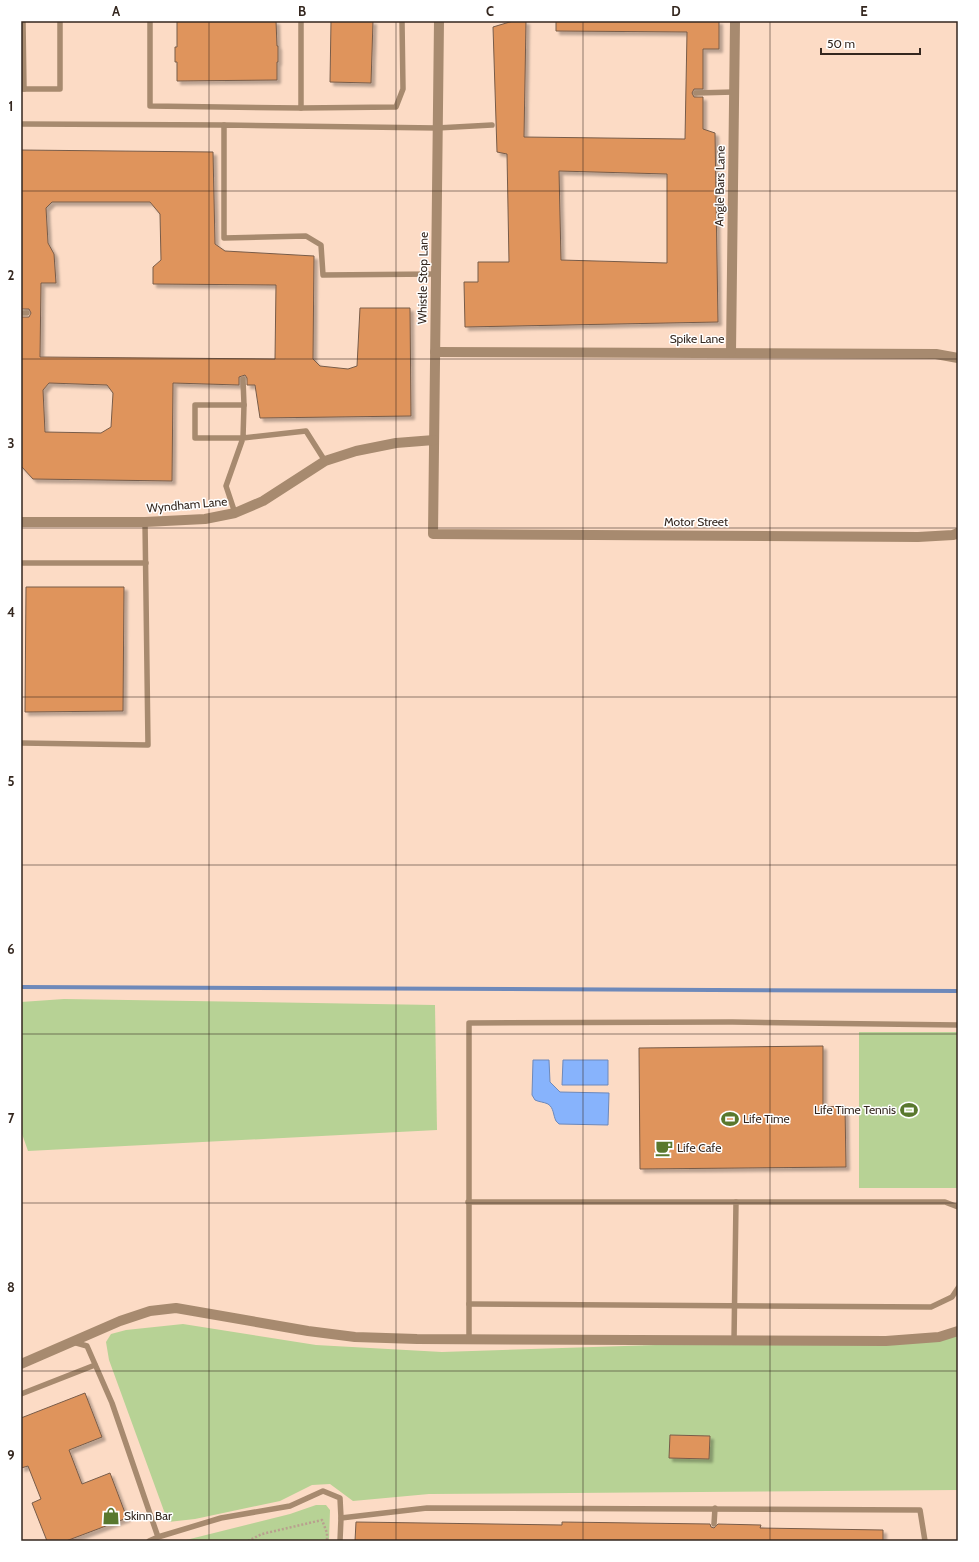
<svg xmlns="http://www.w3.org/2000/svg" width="979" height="1562" viewBox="0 0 979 1562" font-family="Cabin,sans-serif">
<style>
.green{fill:#b7d295}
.water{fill:#87b3fc;stroke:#6e89ba}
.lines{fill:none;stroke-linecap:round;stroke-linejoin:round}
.stream{stroke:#6e89ba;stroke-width:4}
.building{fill:#df945c;stroke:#785c49;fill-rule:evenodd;filter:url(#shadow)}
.path{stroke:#b99f8e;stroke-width:2.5;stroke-dasharray:2 2;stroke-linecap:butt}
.service{stroke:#a78a6f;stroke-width:5.5}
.minor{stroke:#a78a6f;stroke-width:10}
.grid{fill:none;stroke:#34271f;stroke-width:1;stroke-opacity:0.55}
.labels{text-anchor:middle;stroke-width:3;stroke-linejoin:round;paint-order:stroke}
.street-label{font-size:12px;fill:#34271f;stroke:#fff}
.poi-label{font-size:12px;fill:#34271f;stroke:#fff;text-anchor:start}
.neatline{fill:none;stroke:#34271f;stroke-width:1.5}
.grid-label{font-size:13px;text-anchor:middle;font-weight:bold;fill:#34271f}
</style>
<defs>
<filter id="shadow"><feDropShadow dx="3.5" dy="3.5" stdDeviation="1" flood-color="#0004"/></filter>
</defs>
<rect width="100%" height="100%" fill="#fcdbc5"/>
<!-- green -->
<g class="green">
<polygon points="64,999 435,1005 437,1130 28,1151 21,1131 21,1002"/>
<rect x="859" y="1032" width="99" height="156"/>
<polygon points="183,1324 316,1345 442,1352 958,1335 958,1490 429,1494 353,1501 330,1484 312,1485 280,1501 195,1519 168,1522 109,1360 106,1342 111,1334 126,1330"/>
<polygon points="316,1505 326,1505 330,1510 329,1541 182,1541 290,1514"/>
</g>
<!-- water -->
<g class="water">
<path d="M533,1060h16l1,22 10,10 49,1 -1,32 -49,-1 -3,-3c-3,-6 -2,-13 -8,-17 -4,-2 -9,-2 -13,-4l-3,-5z"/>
<polygon points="563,1060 608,1060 608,1085 562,1085"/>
</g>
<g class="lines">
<!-- stream -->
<polyline class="stream" points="21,987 958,991"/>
</g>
<!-- building -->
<g class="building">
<polygon points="177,21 276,21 277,46 278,46 278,62 277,62 277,80 177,81 177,62 175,62 175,47 177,47"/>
<polygon points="331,21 373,21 371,83 330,82"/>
<path d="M513,21h13l-2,116 161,2 2,-107 -131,-1v-10h163v28h-16v40h-9l-2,4 2,4h9v32l12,4 3,189 -253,5 -1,-45h14v-20h31l-2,-108 -10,-2 -4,-125zM559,171l108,3v89l-106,-3z"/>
<path d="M21,150l192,2 2,92 10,7 89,5 -1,103 7,7 28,3 9,-3 3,-58h50l1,108 -151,2 -5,-33h-8v-7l-2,-3 -6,2v8l-66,-2 -1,98 -139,-2 -12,-13v-149h8l2,-4 -2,-4h-8zM52,202h98l10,12 1,46 -8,7v17l123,1 -1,74 -235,-2 1,-74h15l-2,-29 -6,-11 -2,-35zM49,383l58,2 6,8 -2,34 -10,6 -56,-1 -2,-42z"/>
<polygon points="26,587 124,587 123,711 25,712"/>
<polygon points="823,1046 823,1107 845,1106 846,1167 640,1169 639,1048"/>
<polygon points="85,1393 102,1437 69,1450 82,1484 110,1473 127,1518 66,1541 47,1541 32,1503 41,1499 28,1466 21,1468 21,1418"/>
<polygon points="670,1435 710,1436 709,1459 669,1458"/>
<polygon points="356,1522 562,1525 562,1522 710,1524 711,1527 714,1528 718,1524 761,1525 760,1528 883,1530 883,1541 355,1541"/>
</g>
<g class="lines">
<!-- path -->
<polyline class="path" points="248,1541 262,1534 322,1520 327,1533 327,1541"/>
<!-- service -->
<g class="service">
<polyline points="23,21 24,89"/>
<polyline points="150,21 150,106 301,108 301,21"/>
<polyline points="21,89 60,89 60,21"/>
<polyline points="696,93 734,92"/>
<polyline points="301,108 396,107 403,89 402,21"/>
<polyline points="21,124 224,125"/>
<polyline points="436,274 323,275 321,245 306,236 224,238 224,125 437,128 492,125"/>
<polyline points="21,313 27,313"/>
<polyline points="243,379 244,405"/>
<polyline points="235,513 226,486 243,438 195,438 195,405 244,405 243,438 306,431 325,461"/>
<polyline points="21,563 146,563"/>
<polyline points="21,743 148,745 145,522"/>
<polyline points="468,1202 945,1202 958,1207"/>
<polyline points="469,1304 931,1307 952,1297 958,1288"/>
<polyline points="469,1339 469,1023 732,1022 958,1025"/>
<polyline points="734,1341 736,1202"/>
<polyline points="73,1342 87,1346 112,1403 158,1537 149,1541"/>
<polyline points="21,1394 95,1365"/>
<polyline points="714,1524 715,1508"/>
<polyline points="158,1537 221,1518 290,1506 323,1491 340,1498 341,1518"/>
<polyline points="340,1541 341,1518 427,1508 920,1510 925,1541"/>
</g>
<!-- minor -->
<g class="minor">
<polyline points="439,21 433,534 918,537 953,535 958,533"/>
<polyline points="435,352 936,354 958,358"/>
<polyline points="731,352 735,21"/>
<polyline points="21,522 145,522 205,519 235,513 263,501 325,461 356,451 396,443 434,440"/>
<polyline points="21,1364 120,1321 150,1311 176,1308 308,1331 355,1337 417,1339 886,1341 939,1337 958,1331"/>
</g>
</g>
<!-- grid -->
<path class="grid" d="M209,21v1520M396,21v1520M583,21v1520M770,21v1520M21,191h937M21,359h937M21,528h937M21,697h937M21,865h937M21,1034h937M21,1203h937M21,1371h937"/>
<!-- icons -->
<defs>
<g id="stadium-bare" transform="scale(1.38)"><path d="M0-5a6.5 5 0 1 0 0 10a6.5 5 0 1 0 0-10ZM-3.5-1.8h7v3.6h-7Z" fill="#59782e" stroke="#fff" stroke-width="2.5" paint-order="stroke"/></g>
<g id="cafe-bare" transform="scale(1.38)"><path d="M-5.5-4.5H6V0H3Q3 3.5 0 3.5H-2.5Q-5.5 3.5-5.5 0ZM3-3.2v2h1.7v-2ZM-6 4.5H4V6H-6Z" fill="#59782e" stroke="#fff" stroke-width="2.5" paint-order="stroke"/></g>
<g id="shop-bare" transform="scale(1.38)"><path d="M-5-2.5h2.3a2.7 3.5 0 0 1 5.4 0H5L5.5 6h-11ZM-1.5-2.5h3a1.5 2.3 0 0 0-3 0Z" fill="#59782e" stroke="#fff" stroke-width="2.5" paint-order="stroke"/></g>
</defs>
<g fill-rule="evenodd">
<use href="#stadium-bare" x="909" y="1110"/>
<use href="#stadium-bare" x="730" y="1119"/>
<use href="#cafe-bare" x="664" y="1148"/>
<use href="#shop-bare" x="111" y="1516"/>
</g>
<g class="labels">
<!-- street labels -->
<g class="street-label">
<text transform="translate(720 186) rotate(-89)" y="4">Angle Bars Lane</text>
<text transform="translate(423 278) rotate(-89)" y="4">Whistle Stop Lane</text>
<text x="697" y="343">Spike Lane</text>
<text transform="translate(187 505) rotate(-5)" y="4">Wyndham Lane</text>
<text x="696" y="526">Motor Street</text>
</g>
<!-- poi labels -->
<g class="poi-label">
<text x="896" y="1114" text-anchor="end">Life Time Tennis</text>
<text x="743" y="1123">Life Time</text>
<text x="677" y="1152">Life Cafe</text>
<text x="124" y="1520">Skinn Bar</text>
</g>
</g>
<!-- border -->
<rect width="979" height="1562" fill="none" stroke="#ffffff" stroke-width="44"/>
<!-- scale -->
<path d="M821 48v6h99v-6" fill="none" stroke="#34271f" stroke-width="2"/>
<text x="827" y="48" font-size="12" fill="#34271f" stroke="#ffffff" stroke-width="3" paint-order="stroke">50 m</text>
<rect x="22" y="22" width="935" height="1518" class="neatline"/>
<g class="grid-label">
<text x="116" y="16">A</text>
<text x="302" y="16">B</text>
<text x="490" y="16">C</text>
<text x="676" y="16">D</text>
<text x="864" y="16">E</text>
<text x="11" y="111">1</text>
<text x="11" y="280">2</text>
<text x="11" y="448">3</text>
<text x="11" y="617">4</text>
<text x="11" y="786">5</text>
<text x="11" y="954">6</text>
<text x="11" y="1123">7</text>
<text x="11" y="1292">8</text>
<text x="11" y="1460">9</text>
</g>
</svg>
